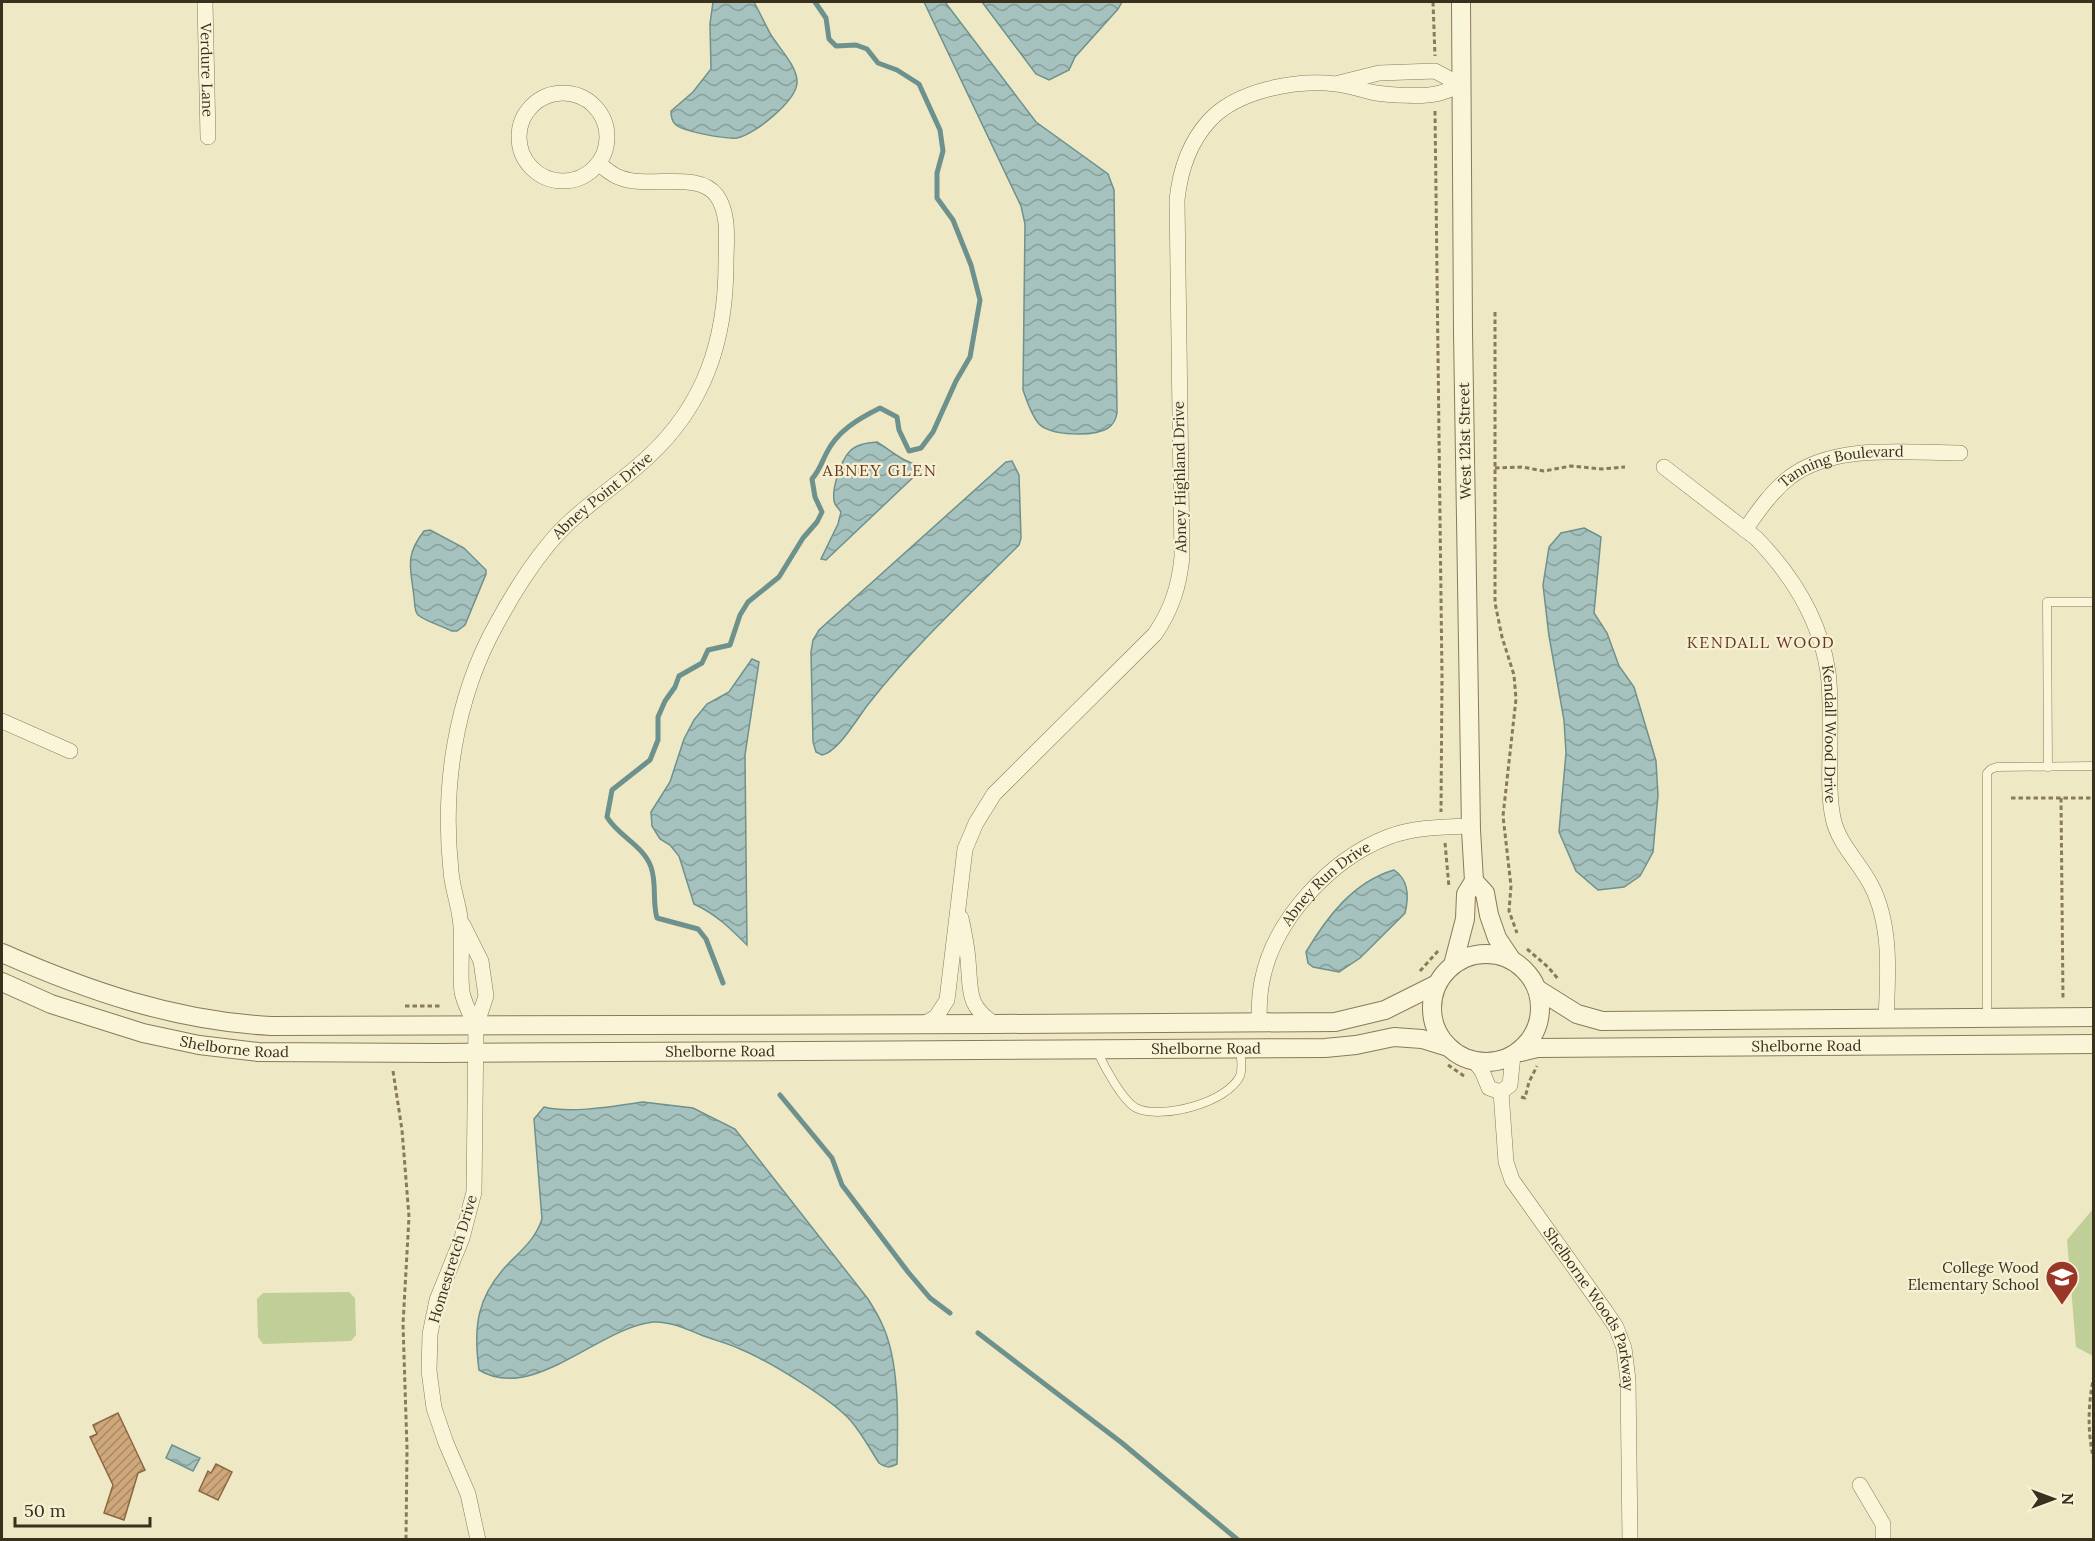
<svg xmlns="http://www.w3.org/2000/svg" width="2095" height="1541" viewBox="0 0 2095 1541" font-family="Lora,serif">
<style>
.park{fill:#c0ce98}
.water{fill:url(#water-waves);stroke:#6d918d;stroke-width:1.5}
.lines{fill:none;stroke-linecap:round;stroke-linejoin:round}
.stream{stroke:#6d918d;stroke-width:5}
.building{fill:url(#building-hatch);stroke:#8a673f;stroke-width:1.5}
.service-casing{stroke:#8a7a5a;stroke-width:9}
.minor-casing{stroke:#8a7a5a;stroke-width:16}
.tertiary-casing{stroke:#8a7a5a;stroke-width:20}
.path{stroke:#8a7a5a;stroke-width:3;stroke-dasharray:4.5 3;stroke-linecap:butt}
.service{stroke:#faf4d8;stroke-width:8}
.minor{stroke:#faf4d8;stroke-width:15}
.tertiary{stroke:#faf4d8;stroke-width:18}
.labels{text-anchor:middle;stroke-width:4.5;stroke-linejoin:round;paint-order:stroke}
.street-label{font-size:15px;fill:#3a301e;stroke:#f6f1d4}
.poi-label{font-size:15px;fill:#3a301e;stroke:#f6f1d4;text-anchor:end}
.neighbourhood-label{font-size:16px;letter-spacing:1.5px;fill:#68361d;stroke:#f6f1d4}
</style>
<defs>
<pattern id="water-waves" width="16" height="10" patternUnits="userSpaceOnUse" patternTransform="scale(1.5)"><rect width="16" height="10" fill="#a6c2be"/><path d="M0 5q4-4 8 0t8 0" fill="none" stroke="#889e9a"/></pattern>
<pattern id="building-hatch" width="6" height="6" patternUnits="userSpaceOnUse" patternTransform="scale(1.5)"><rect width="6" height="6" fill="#cea87a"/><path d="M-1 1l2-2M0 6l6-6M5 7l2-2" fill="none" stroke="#a88963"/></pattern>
</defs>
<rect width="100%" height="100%" fill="#efe8c4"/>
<!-- park -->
<g class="park">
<polygon points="2093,1209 2093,1356 2076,1347 2067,1240"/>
<polygon points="349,1292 355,1298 356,1335 351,1341 263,1344 258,1337 257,1299 263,1293"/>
</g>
<!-- water -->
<g class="water">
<path d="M713,2h41c6,11 11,22 17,33 8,13 27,32 26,48 -1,18 -43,52 -60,55 -11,1 -54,-6 -62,-14 -4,-4 -4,-9 -4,-13l22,-19 18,-23 -1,-45z"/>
<path d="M924,2h21l91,120 72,52 6,16 3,223c-1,6 -4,12 -9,15 -14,9 -57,8 -69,-4 -8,-9 -12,-23 -16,-34l2,-166 -4,-18z"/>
<polygon points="982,2 1122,2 1118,9 1075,57 1069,70 1049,80 1036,74"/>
<path d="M877,442c16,10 27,21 47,25l-98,93 -5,-1 17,-35 3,-12c-2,-3 -4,-5 -6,-8 -5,-12 6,-44 15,-53 7,-7 17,-8 27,-9z"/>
<path d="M1012,461l7,14 2,63 -2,7c-51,51 -104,100 -149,157 -11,13 -32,51 -48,53l-6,-3 -3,-10 -2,-90 2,-12 6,-10 187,-168z"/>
<polygon points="1584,528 1601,537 1594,613 1607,633 1619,666 1634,687 1656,761 1658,795 1653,852 1640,876 1624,887 1598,890 1576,871 1559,832 1566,753 1564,720 1549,636 1543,585 1549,547 1561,533"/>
<path d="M430,530l34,18 22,22v4l-21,51 -8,6h-5c-10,-5 -25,-9 -34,-16 -4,-4 -3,-12 -4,-18 -3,-29 -10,-40 10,-66z"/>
<path d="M752,659l7,3 -14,93 2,190c-16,-16 -31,-31 -53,-41l-15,-48 -9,-11 -10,-6 -8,-13 -1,-14 19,-30 14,-43 10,-19 13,-16 22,-12z"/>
<path d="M1394,870c15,10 15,27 11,43l-45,45 -21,14 -26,-5 -5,-4 -2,-11c21,-35 47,-70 88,-82z"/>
<path d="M643,1102l50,6 42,21 133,170c5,8 10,16 14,25 18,38 16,98 15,140 -7,4 -12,4 -18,-1 -9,-14 -17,-29 -28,-42 -19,-22 -84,-61 -111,-72 -13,-6 -26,-9 -39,-14 -14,-6 -32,-14 -48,-13 -55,6 -120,81 -174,48 -6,-44 -2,-74 30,-107 14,-14 27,-25 33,-44l-8,-100 10,-12c27,7 71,-1 99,-5z"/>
<polygon points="172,1445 200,1458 193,1471 166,1458"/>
</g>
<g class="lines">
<!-- stream -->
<g class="stream">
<path d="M723,983l-17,-44 -8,-10 -41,-11c-5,-17 0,-34 -6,-51 -8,-22 -33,-31 -44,-50l5,-27 38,-30 8,-20v-23l7,-16 10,-14 4,-11 23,-13 6,-13 22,-5 10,-30 8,-13 31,-25 24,-39 14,-16 5,-10 -7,-15 -3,-18c7,-8 9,-15 14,-25 11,-23 32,-35 54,-46l17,9 2,13 10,21 12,-3 12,-16 23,-51 14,-24 10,-57 -9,-35 -18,-45 -16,-22v-25l6,-22 -3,-21 -21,-46 -22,-14 -19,-7 -11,-14 -11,-4 -20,1 -7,-7 -3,-21 -11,-16"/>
<polyline points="780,1095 832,1158 842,1185 908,1272 930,1298 950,1313"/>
<polyline points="978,1333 1122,1443 1238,1540"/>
</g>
</g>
<!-- building -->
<g class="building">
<polygon points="118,1413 145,1470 138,1473 124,1520 104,1513 113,1485 90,1437 97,1434 93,1425"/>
<polygon points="216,1464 232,1472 218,1500 199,1491 208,1471 211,1473"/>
</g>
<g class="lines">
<!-- service casing -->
<g class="service-casing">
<g id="service">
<polyline points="2048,767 2047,602 2094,602"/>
<polyline points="1987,1017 1987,773 1991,769 1997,767 2094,766"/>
<path d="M1097,1051c7,15 25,49 39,57 25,12 91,-5 104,-32 3,-8 1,-18 0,-27"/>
</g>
</g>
<!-- minor casing -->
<g class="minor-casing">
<g id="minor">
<path id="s1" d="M205,2l3,135"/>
<polyline points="1339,83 1379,73 1435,71 1461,85"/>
<circle cx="563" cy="137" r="44"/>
<path id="s2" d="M1664,467l92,71c37,38 64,81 72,134 3,24 2,49 2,73 0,24 -2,49 3,73 5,25 26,44 38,67 21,40 17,90 15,134"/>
<path id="s3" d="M1745,530c13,-19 27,-39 45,-53 46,-34 116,-24 170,-24"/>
<polyline points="2,721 70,751"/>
<path d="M961,918c3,14 6,28 7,42 3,30 -2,46 27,64"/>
<polyline points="463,925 481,961 486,996 476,1026 474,1192 462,1238 437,1300 430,1334 429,1371 434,1408 446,1443 468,1494 478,1540"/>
<path id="s4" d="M1259,1023c0,-14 0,-28 3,-42 12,-62 69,-122 126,-144 26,-10 56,-10 83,-11"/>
<path d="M924,1024l12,-7 11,-17 18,-151 11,-26 18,-29 161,-160c17,-25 24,-48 27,-77l-5,-357c3,-29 12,-57 32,-79 28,-31 88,-42 127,-37 14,1 27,7 40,9 13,2 47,4 59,1 9,-1 18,-6 26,-9"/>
<path id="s5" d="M476,1026c-5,-10 -12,-23 -14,-34 -3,-24 2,-50 -2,-74 -2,-16 -8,-31 -9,-47 -9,-83 4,-172 45,-246 14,-26 33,-57 52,-80 28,-35 67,-57 99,-87 58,-53 79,-118 79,-195 0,-21 4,-48 -9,-67 -19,-26 -68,-7 -96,-18 -8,-2 -15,-9 -22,-14"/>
<polyline points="1475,1062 1482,1071 1489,1088 1501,1092"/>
<path id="s6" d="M1501,1092l5,70 6,18 94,132 10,15 8,21 4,32 2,160"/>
<polyline points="1501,1092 1510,1085 1513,1055"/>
<polyline points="1860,1485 1883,1524 1883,1540"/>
</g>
</g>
<!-- tertiary casing -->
<g class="tertiary-casing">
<g id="tertiary">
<polyline points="1474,881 1485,893 1489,915 1497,938 1511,959"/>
<path d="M2,953c86,38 173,68 269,73l724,-2 340,-2 50,-12 52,-26"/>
<circle cx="1486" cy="1008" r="54"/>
<polyline points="1453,965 1465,919 1466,894 1474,881 1471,830 1463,332 1461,2"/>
<path id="s7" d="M2,982l49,22 92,29 56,12 59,7 178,1 889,-5 31,-3 38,-8 28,2 26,8"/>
<polyline points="1537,989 1577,1014 1602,1021 2094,1017"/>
<path id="s8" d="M1521,1052l16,-4 557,-4"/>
</g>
</g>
<!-- path -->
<g class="path">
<polyline points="1433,2 1435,56"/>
<polyline points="1435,111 1442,678 1441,812"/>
<polyline points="1495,312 1495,603 1502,637 1514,675 1516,699 1503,816 1511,886 1509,911 1517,933"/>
<polyline points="1495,468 1522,467 1544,471 1571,466 1602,469 1625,467"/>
<polyline points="2011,798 2094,798"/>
<polyline points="2061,798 2063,1000"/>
<polyline points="1445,843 1449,887"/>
<polyline points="1527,949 1548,967 1559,980"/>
<polyline points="1420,971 1438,951"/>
<polyline points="405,1006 440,1006"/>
<polyline points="1448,1065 1464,1076"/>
<polyline points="393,1071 402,1130 409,1217 403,1324 407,1449 406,1540"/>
<polyline points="1521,1097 1525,1098 1529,1082 1537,1066"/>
<path d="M2094,1375c-6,29 -7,56 0,86"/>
</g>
<!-- service -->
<use href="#service" class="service"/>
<!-- minor -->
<use href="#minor" class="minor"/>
<!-- tertiary -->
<use href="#tertiary" class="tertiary"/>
</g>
<!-- icons -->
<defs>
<g id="school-pin" transform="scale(1.725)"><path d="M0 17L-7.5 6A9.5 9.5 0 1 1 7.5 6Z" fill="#9b3729" stroke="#f6f1d4"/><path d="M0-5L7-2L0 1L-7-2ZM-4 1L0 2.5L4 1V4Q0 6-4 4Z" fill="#fff"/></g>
</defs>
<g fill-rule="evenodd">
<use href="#school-pin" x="2062" y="1277"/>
</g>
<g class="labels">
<!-- street labels -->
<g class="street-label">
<text dy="5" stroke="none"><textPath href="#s1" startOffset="68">Verdure Lane</textPath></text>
<text transform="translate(1465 441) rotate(-91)" y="5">West 121st Street</text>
<text dy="5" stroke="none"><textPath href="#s3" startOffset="123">Tanning Boulevard</textPath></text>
<text transform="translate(1180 477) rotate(-91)" y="5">Abney Highland Drive</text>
<text dy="5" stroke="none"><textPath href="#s5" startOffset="582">Abney Point Drive</textPath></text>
<text dy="5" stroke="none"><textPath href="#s2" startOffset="333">Kendall Wood Drive</textPath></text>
<text dy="5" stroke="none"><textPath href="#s4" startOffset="162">Abney Run Drive</textPath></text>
<text dy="5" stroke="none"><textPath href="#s8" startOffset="286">Shelborne Road</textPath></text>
<text dy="5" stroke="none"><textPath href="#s7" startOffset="243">Shelborne Road</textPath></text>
<text dy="5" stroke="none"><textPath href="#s7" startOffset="1215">Shelborne Road</textPath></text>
<text dy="5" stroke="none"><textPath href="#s7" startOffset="729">Shelborne Road</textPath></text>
<text transform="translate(453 1259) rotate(-73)" y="5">Homestretch Drive</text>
<text dy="5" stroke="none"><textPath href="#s6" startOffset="242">Shelborne Woods Parkway</textPath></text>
</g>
<!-- poi labels -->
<g class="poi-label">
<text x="2039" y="1273">College Wood<tspan x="2039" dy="17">Elementary School</tspan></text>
</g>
<!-- neighbourhood labels -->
<g class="neighbourhood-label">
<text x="880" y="476">ABNEY GLEN</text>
<text x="1761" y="648">KENDALL WOOD</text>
</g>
</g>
<!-- border -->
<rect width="2095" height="1541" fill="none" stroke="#3a301e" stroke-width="6"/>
<!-- north arrow -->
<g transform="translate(2053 1499) rotate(90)" stroke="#f6f1d4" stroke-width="4.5" paint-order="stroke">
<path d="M0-4.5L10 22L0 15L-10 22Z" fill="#3a301e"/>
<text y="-9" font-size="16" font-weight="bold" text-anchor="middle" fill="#3a301e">N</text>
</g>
<!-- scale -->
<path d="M15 1517v9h135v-9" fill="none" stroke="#3a301e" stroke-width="3"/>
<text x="24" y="1517" font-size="18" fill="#3a301e" stroke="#f6f1d4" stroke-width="4.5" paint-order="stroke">50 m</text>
</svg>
